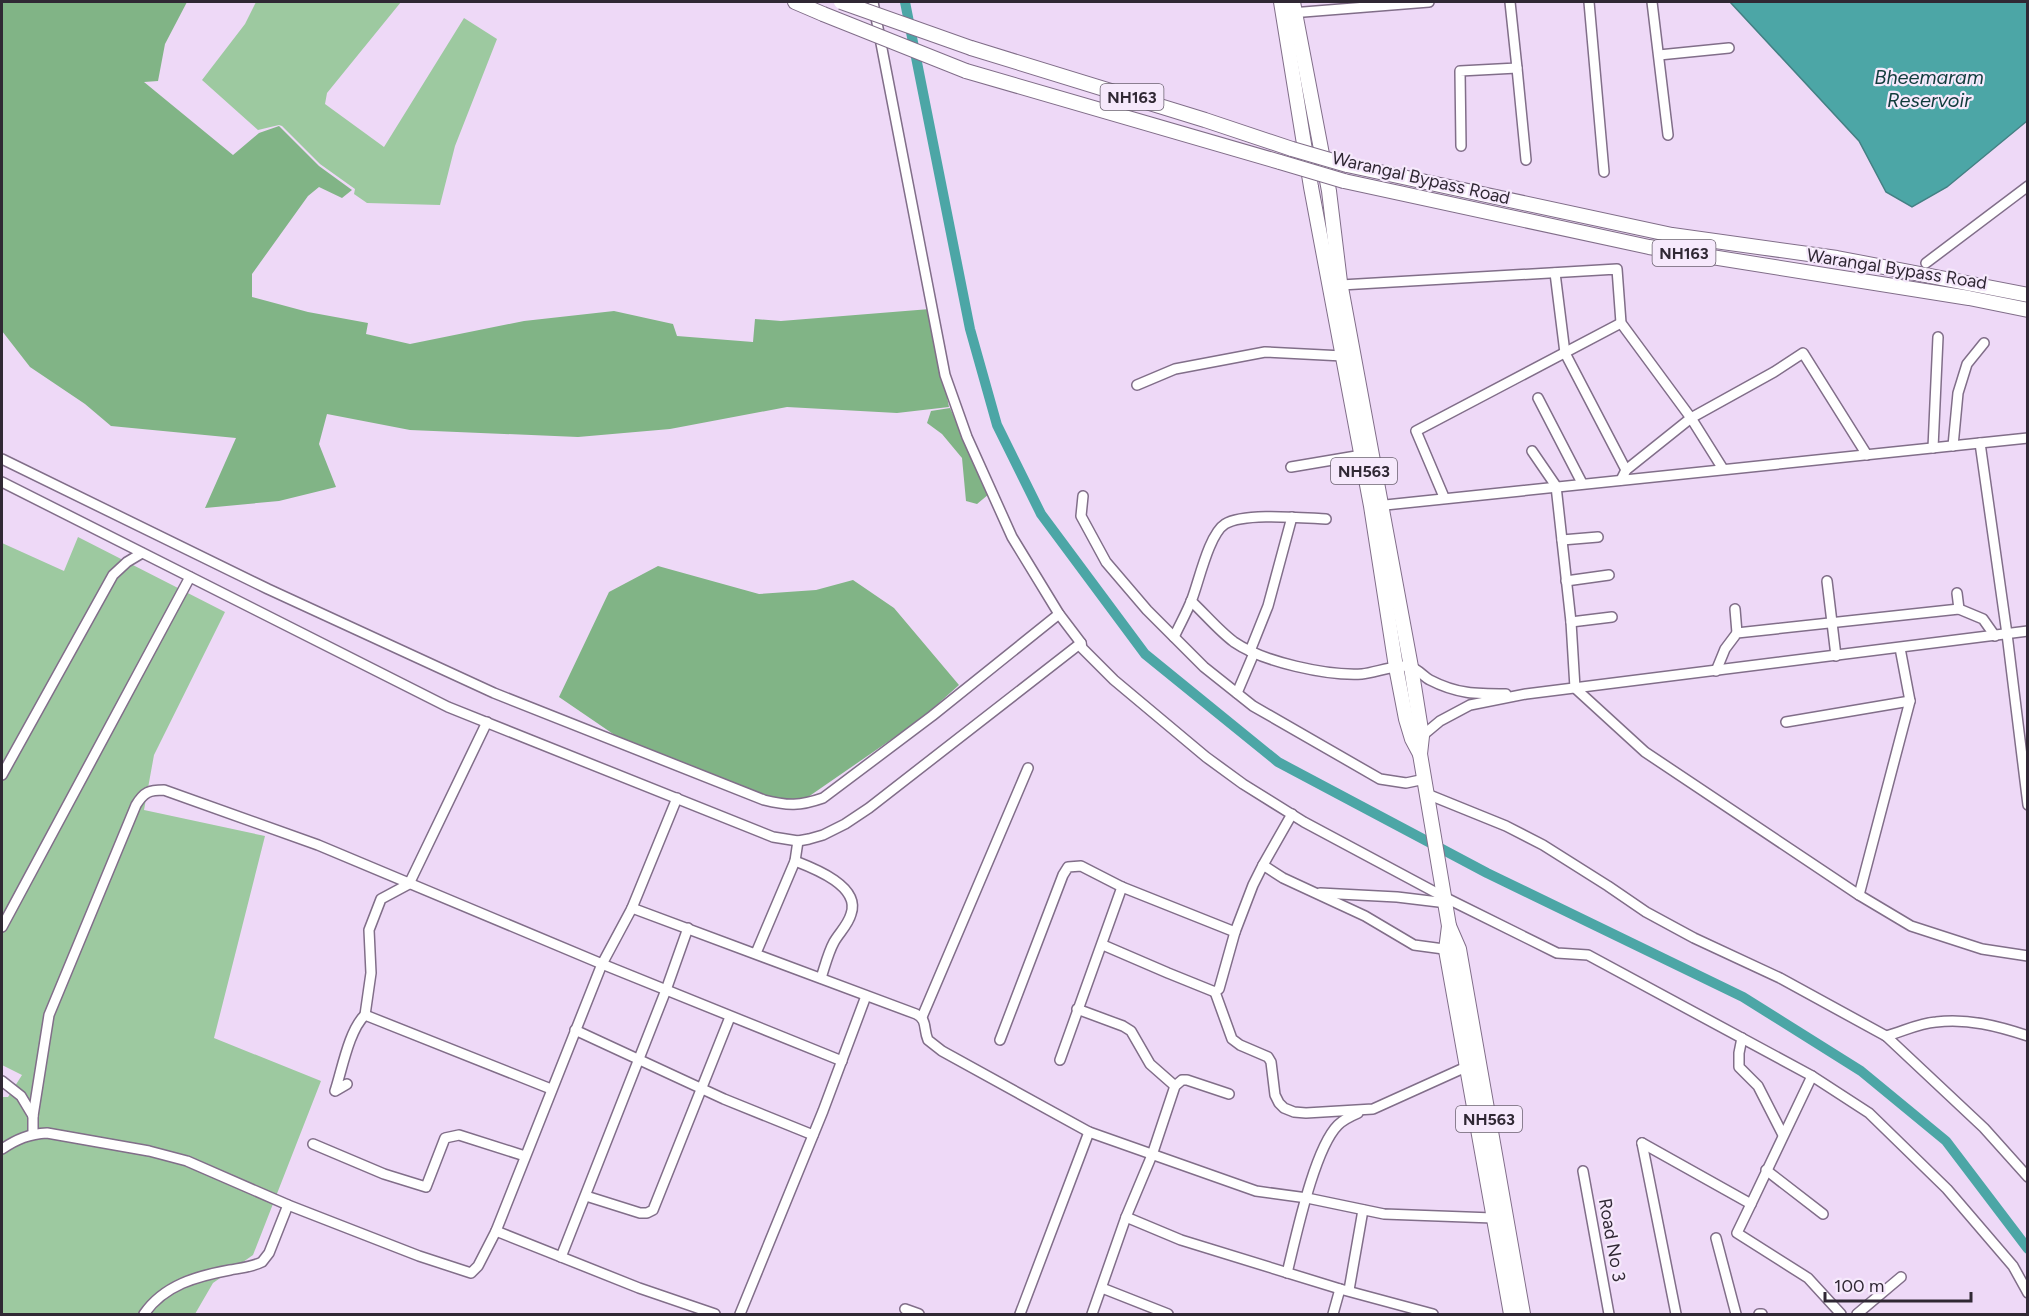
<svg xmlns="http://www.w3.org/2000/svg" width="2029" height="1316" viewBox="0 0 2029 1316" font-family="Figtree,sans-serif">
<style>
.green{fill:#9dc9a0}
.forest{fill:#81b486}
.water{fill:#4ca6a6;stroke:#448084;stroke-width:1.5}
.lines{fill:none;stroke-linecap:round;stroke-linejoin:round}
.canal{stroke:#4ca6a6;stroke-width:10}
.minor-casing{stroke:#816e89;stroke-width:12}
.highway-casing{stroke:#816e89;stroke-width:16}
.minor{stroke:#fff;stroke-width:9}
.highway{stroke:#fff;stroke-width:14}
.highway-bridge-casing{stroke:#816e89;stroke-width:16;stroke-linecap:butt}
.highway-bridge{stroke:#fff;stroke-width:14}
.labels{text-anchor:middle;stroke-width:4.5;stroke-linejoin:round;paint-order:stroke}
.shield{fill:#f6e9fc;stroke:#6b6270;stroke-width:1.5}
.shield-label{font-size:16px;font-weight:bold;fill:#302834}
.street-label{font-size:18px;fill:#302834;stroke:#f6e9fc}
.water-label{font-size:20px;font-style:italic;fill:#113c3c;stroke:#f6e9fc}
</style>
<rect width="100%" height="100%" fill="#eed9f7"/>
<!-- green -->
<g class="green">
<polygon points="256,2 401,2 327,93 325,104 384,147 464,18 497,39 455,146 440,205 367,203 354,194 355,189 320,164 282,126 279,125 258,130 202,80 245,24"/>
<polygon points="78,537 225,612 154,755 144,810 265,836 214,1038 321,1081 253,1255 213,1283 195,1314 2,1314 2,1097 8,1097 22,1075 2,1065 2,543 64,571"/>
</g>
<!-- forest -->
<g class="forest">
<polygon points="2,2 187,2 165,44 158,81 144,82 233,155 259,133 279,126 319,166 352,190 342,198 319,187 308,196 252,274 252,297 308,312 368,323 366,334 410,344 524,321 614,311 673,324 677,336 753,342 755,319 781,321 930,309 949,407 897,413 787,407 670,429 578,437 410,430 327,414 319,444 336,487 279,501 205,508 236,438 111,426 85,404 30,367 2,331"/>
<polygon points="950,408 989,494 977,504 966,501 962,458 942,434 927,423 931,411"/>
<polygon points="658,566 759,594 816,590 853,580 894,608 959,685 921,719 795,806 641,753 559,697 609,592"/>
</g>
<!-- water -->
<polygon class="water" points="1730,2 2027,2 2027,121 1947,187 1912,207 1886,192 1859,141"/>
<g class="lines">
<!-- canal -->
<polyline class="canal" points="905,2 970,329 997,425 1041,514 1145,654 1278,762 1487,873 1743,997 1861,1071 1946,1141 2028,1249"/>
<!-- minor casing -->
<g class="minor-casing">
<g id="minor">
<polyline points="873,2 945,375 967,437 1012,537 1059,614 1081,643 1082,648 1114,680 1206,757 1243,784 1304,822 1446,898 1557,953 1588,955 1812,1076 1869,1113 1947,1189 2013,1266 2028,1293"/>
<polyline points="1589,2 1604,172"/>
<polyline points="1652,2 1668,135"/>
<polyline points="1291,13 1429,2"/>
<polyline points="1659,55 1729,48"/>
<polyline points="1517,68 1526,160"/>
<polyline points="1461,146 1460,71 1517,68 1510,2"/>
<polyline points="1926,263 2028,186"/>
<polyline points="1555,273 1565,353 1626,470"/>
<polyline points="1341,285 1617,269 1621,323 1691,418 1723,469"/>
<polyline points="1137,385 1175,369 1265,352 1343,356"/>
<polyline points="1538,398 1582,483"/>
<polyline points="1980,443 2007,634 2028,805"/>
<polyline points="1953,446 1958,393 1967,364 1984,343"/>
<polyline points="1933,448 1938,337"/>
<polyline points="1532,451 1556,486 1571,622 1575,688 1645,752 1859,895 1911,926 1982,949 2028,956"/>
<path d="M2,459l266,130 226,104 270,107c24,6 36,6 59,-2l109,-82 127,-102"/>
<polyline points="1291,467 1362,455"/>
<polyline points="1621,480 1626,470 1691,418 1774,372 1803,353 1867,455"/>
<polyline points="2,482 448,707 773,837 798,841 809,839 823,835 845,824 869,808 1081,643"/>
<polyline points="1083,496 1081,516 1106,562 1147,610 1204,667 1253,706 1380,779 1406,783 1425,779"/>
<polyline points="1444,497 1416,431 1621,323"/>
<polyline points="1376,506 2028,438"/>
<polyline points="1562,540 1598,537"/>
<polyline points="1566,581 1609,575"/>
<polyline points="1827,581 1836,656"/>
<polyline points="1957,593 1959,609"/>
<path d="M1191,601c14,13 28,30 43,41 29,20 93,34 128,32 13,-1 37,-11 49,-7 7,2 13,10 19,13 27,14 46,14 76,14"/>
<polyline points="1735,609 1737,633"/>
<polyline points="1571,622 1612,617"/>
<path d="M1174,637c6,-13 13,-25 18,-38 7,-18 17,-65 33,-75 19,-12 79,-6 101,-5"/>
<polyline points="1250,651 1268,606 1292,517"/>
<polyline points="1716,671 1725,649 1737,633 1959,609 1983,619 1995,636"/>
<polyline points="1237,693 1254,653"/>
<polyline points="1786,722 1910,701"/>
<polyline points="1422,736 1440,721 1470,705 1526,694 2028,631"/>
<polyline points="2,775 113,575 127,562 142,553"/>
<polyline points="1427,794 1506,826 1543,845 1608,886 1646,912 1694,938 1780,978 1886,1036 1984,1128 2028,1177"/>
<path d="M677,798l-45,110 284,106c12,6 7,15 12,26l14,11 147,81 167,59 51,7 77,16 109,4"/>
<path d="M795,861c18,7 66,25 56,53 -3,11 -12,19 -17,28 -6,11 -9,24 -13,36"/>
<polyline points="1263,865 1292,814"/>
<polyline points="1320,893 1397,897 1447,903"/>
<polyline points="1859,895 1910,701 1900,648"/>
<polyline points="2,927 190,577"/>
<polyline points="1103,945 1168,973 1215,992 1219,989 1235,932 1253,885 1263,865 1283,878 1365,916 1414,945 1451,950"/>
<polyline points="756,953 795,861 798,841"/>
<polyline points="1215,992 1232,1039 1240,1045 1268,1057 1271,1062 1275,1095 1279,1103 1284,1108 1294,1112 1306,1113 1373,1109 1466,1067"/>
<polyline points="1077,1009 1123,1026 1131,1031 1150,1064 1175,1086"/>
<polyline points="365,1015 371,973 369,930 381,899 409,884 487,722"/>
<polyline points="922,1017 1028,768"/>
<polyline points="575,1030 724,1099 813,1135"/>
<path d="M1886,1036c16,-4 33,-13 50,-14 31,-4 62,4 92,14"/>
<polyline points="1742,1038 1739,1053 1739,1067 1758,1086 1783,1135"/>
<polyline points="1000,1040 1063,875 1068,867 1081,866 1122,887 1235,932"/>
<polyline points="1060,1060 1122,887"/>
<polyline points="2,1081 21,1096 33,1116"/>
<path d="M347,1084l-12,7c7,-21 14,-61 30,-76l186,74"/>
<path d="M33,1133v-17l16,-101 87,-210c8,-13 13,-15 28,-15l154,55 284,119 240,97"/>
<polyline points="1642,1143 1751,1204 1812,1076"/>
<polyline points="1642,1143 1676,1314"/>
<polyline points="313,1144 384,1174 426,1187 445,1138 459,1135 525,1156"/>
<path d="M2,1149c15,-10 27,-15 45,-16l102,18 38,10 101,44 131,51 52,17 7,-7 18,-35 106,-267 30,-56"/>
<polyline points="1766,1170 1823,1214"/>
<polyline points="1583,1171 1609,1314"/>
<polyline points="586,1196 640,1213 647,1213 653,1210 730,1017"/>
<polyline points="1751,1204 1737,1233 1808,1278 1841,1314"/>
<polyline points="1126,1217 1181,1240 1340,1289 1433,1314"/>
<polyline points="496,1231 639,1288 715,1314"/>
<polyline points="1716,1238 1736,1314"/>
<polyline points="561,1257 666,990 688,928"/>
<path d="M1287,1273c9,-36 27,-124 51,-148 6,-6 13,-9 20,-12"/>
<polyline points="1102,1288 1168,1314"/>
<polyline points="1349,1290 1363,1210"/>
<polyline points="905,1309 919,1314"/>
<path d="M144,1314c20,-29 53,-38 86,-44 11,-2 22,-3 32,-8l7,-9 19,-48"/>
<polyline points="740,1314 823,1111 866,996"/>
<polyline points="1020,1314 1089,1132"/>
<polyline points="1092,1314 1126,1217 1152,1155 1175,1086 1182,1080 1187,1080 1229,1094"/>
<polyline points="1333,1314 1340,1289"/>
<polyline points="1759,1314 1762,1314"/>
<polyline points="1857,1314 1901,1277"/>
</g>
</g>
<!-- highway casing -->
<g class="highway-casing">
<g id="highway">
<polyline points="795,2 823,14"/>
<polyline points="1281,2 1311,187 1371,506 1396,667 1406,719 1412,739 1420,754"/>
<polyline points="1293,2 1329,191 1340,282 1411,667 1422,736 1420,754 1449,926 1446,950 1511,1314"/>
<polyline points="971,48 1205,120 1292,149"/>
<polyline points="966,71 1280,162"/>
<polyline points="1347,165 1672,235 1837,258 2028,295"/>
<polyline points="1344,181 1649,247 1969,298 2028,310"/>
<polyline points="1449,926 1459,949 1523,1314"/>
</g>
</g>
<!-- minor -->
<use href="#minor" class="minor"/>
<!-- highway -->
<use href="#highway" class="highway"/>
<!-- highway-bridge casing -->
<g class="highway-bridge-casing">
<g id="highway-bridge">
<polyline points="841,2 971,48"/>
<polyline points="823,14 966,71"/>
<polyline points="1292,149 1347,165"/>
<polyline points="1280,162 1344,181"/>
</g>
</g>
<!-- highway-bridge -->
<use href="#highway-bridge" class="highway-bridge"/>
</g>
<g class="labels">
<!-- shield labels -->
<g class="shield">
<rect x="1100.5" y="84" width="63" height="26" rx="4.5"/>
<rect x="1652.5" y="240" width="63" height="26" rx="4.5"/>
<rect x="1331" y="458" width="66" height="26" rx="4.5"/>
<rect x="1456" y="1106" width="66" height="26" rx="4.5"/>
</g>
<g class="shield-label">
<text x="1132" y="103">NH163</text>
<text x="1684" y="259">NH163</text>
<text x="1364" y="477">NH563</text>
<text x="1489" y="1125">NH563</text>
</g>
<!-- street labels -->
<g class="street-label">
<text transform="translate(1421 178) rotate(13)" y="6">Warangal Bypass Road</text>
<text transform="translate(1897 269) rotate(9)" y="6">Warangal Bypass Road</text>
<text transform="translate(1612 1240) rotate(80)" y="6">Road No 3</text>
</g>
<!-- water labels -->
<g class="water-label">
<text x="1929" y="84">Bheemaram<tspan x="1929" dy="23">Reservoir</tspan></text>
</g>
</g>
<!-- border -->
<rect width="2029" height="1316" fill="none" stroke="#302834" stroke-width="6"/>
<!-- scale -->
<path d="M1825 1292v9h146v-9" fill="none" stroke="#302834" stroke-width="3"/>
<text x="1834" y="1292" font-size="18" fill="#302834" stroke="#f6e9fc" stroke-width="4.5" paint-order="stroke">100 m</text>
</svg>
